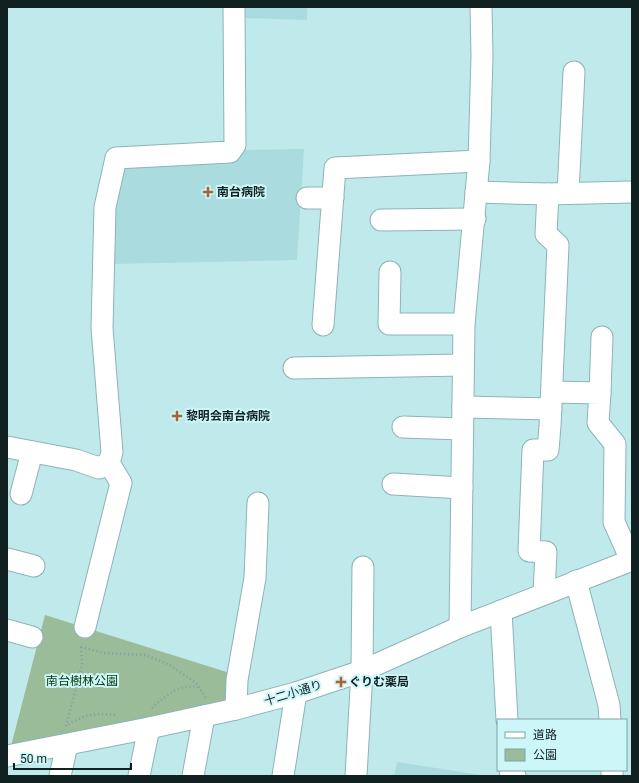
<svg xmlns="http://www.w3.org/2000/svg" width="639" height="783" viewBox="0 0 639 783" font-family="Roboto,'Noto Sans JP',sans-serif">
<style>
.built{fill:#aadbdf}
.green{fill:#9bbc99}
.lines{fill:none;stroke-linecap:round;stroke-linejoin:round}
.minor-casing{stroke:#8db4b7;stroke-width:23}
.path{stroke:#7f9fa1;stroke-width:2.5;stroke-dasharray:1 3;stroke-linecap:butt}
.minor{stroke:#fff;stroke-width:21}
.poi-dot{fill:#a76533;stroke:#cdf6f9;stroke-width:1.5}
.labels{text-anchor:middle;stroke-width:4;stroke-linejoin:round;paint-order:stroke}
.poi-label{font-size:12px;font-weight:bold;fill:#112122;stroke:#cdf6f9;text-anchor:start}
.park-label{font-size:12px;fill:#053907;stroke:#cdf6f9}
.street-label{font-size:12px;fill:#112122;stroke:#cdf6f9}
</style>
<rect width="100%" height="100%" fill="#c0e9ec"/>
<!-- built -->
<g class="built">
<polygon points="243,7 307,7 307,20 243,18"/>
<polygon points="304,149 297,260 111,264 117,169 242,150"/>
<polygon points="397,762 488,776 394,776"/>
</g>
<!-- green -->
<polygon class="green" points="45,615 233,674 228,705 10,750"/>
<g class="lines">
<!-- minor casing -->
<g class="minor-casing">
<g id="minor">
<polyline points="476,192 548,194 632,192"/>
<polyline points="568,193 574,72"/>
<polyline points="307,198 333,198"/>
<polyline points="381,220 475,219"/>
<polyline points="390,272 389,324 464,324"/>
<polyline points="323,325 335,168 479,161"/>
<polyline points="294,368 463,365"/>
<polyline points="552,392 600,393 598,423 615,444 614,522 631,560"/>
<polyline points="600,393 602,337"/>
<polyline points="463,407 551,409"/>
<polyline points="403,427 462,429"/>
<polyline points="7,447 76,460 99,468 109,463 112,452 102,328 105,207 116,158 230,152 235,145 234,7"/>
<polyline points="393,484 462,488"/>
<polyline points="21,494 32,452"/>
<polyline points="7,559 34,566"/>
<polyline points="576,581 609,705 610,720"/>
<polyline points="544,593 546,552 529,551 533,450 548,450 550,426 558,245 546,234 548,194"/>
<polyline points="501,611 507,720"/>
<polyline points="85,627 121,483 109,463"/>
<polyline points="460,627 464,324 479,161 482,56 481,7"/>
<polyline points="7,630 32,637"/>
<polyline points="236,709 237,680 255,578 258,503"/>
<polyline points="7,756 149,728 236,709 296,693 362,671 460,627 632,560"/>
<polyline points="510,770 511,774 515,776"/>
<polyline points="612,770 612,776"/>
<polyline points="60,776 67,745"/>
<polyline points="139,776 149,728"/>
<polyline points="193,776 204,716"/>
<polyline points="283,776 296,693"/>
<polyline points="356,776 362,671 363,567"/>
</g>
</g>
<!-- path -->
<g class="path">
<polyline points="81,647 104,653 146,655 170,665 196,683 206,698"/>
<path d="M152,708c13,-12 27,-24 46,-21"/>
<polyline points="68,724 85,716 98,714 115,715"/>
<polyline points="66,726 82,665 81,647"/>
</g>
<!-- minor -->
<use href="#minor" class="minor"/>
</g>
<!-- markers -->
<g class="poi-dot">
<path d="M206 186h4v4h4v4h-4v4h-4v-4h-4v-4h4z"/>
<path d="M175 410h4v4h4v4h-4v4h-4v-4h-4v-4h4z"/>
<path d="M339 676h4v4h4v4h-4v4h-4v-4h-4v-4h4z"/>
</g>
<g class="labels">
<!-- poi labels -->
<g class="poi-label">
<text x="217" y="196">南台病院</text>
<text x="186" y="420">黎明会南台病院</text>
<text x="349" y="686">ぐりむ薬局</text>
</g>
<!-- park labels -->
<g class="park-label">
<text x="82" y="685">南台樹林公園</text>
</g>
<!-- street labels -->
<g class="street-label">
<text transform="translate(293 693) rotate(-17)" y="4">十二小通り</text>
</g>
</g>
<!-- border -->
<rect width="639" height="783" fill="none" stroke="#112122" stroke-width="16"/>
<!-- legend -->
<rect x="497" y="719" width="130" height="52" fill="#cdf6f9" stroke="#82a1a3"/>
<rect x="505" y="732" width="20" height="6" fill="#ffffff" stroke="#82a1a3"/>
<text x="533" y="739" font-size="12" fill="#112122">道路</text>
<rect x="505" y="749" width="20" height="12" fill="#9bbc99" stroke="#82a1a3"/>
<text x="533" y="759" font-size="12" fill="#112122">公園</text>
<!-- scale -->
<path d="M14 763v6h117v-6" fill="none" stroke="#112122" stroke-width="2"/>
<text x="20" y="763" font-size="12" fill="#112122" stroke="#cdf6f9" stroke-width="3" paint-order="stroke">50 m</text>
</svg>
